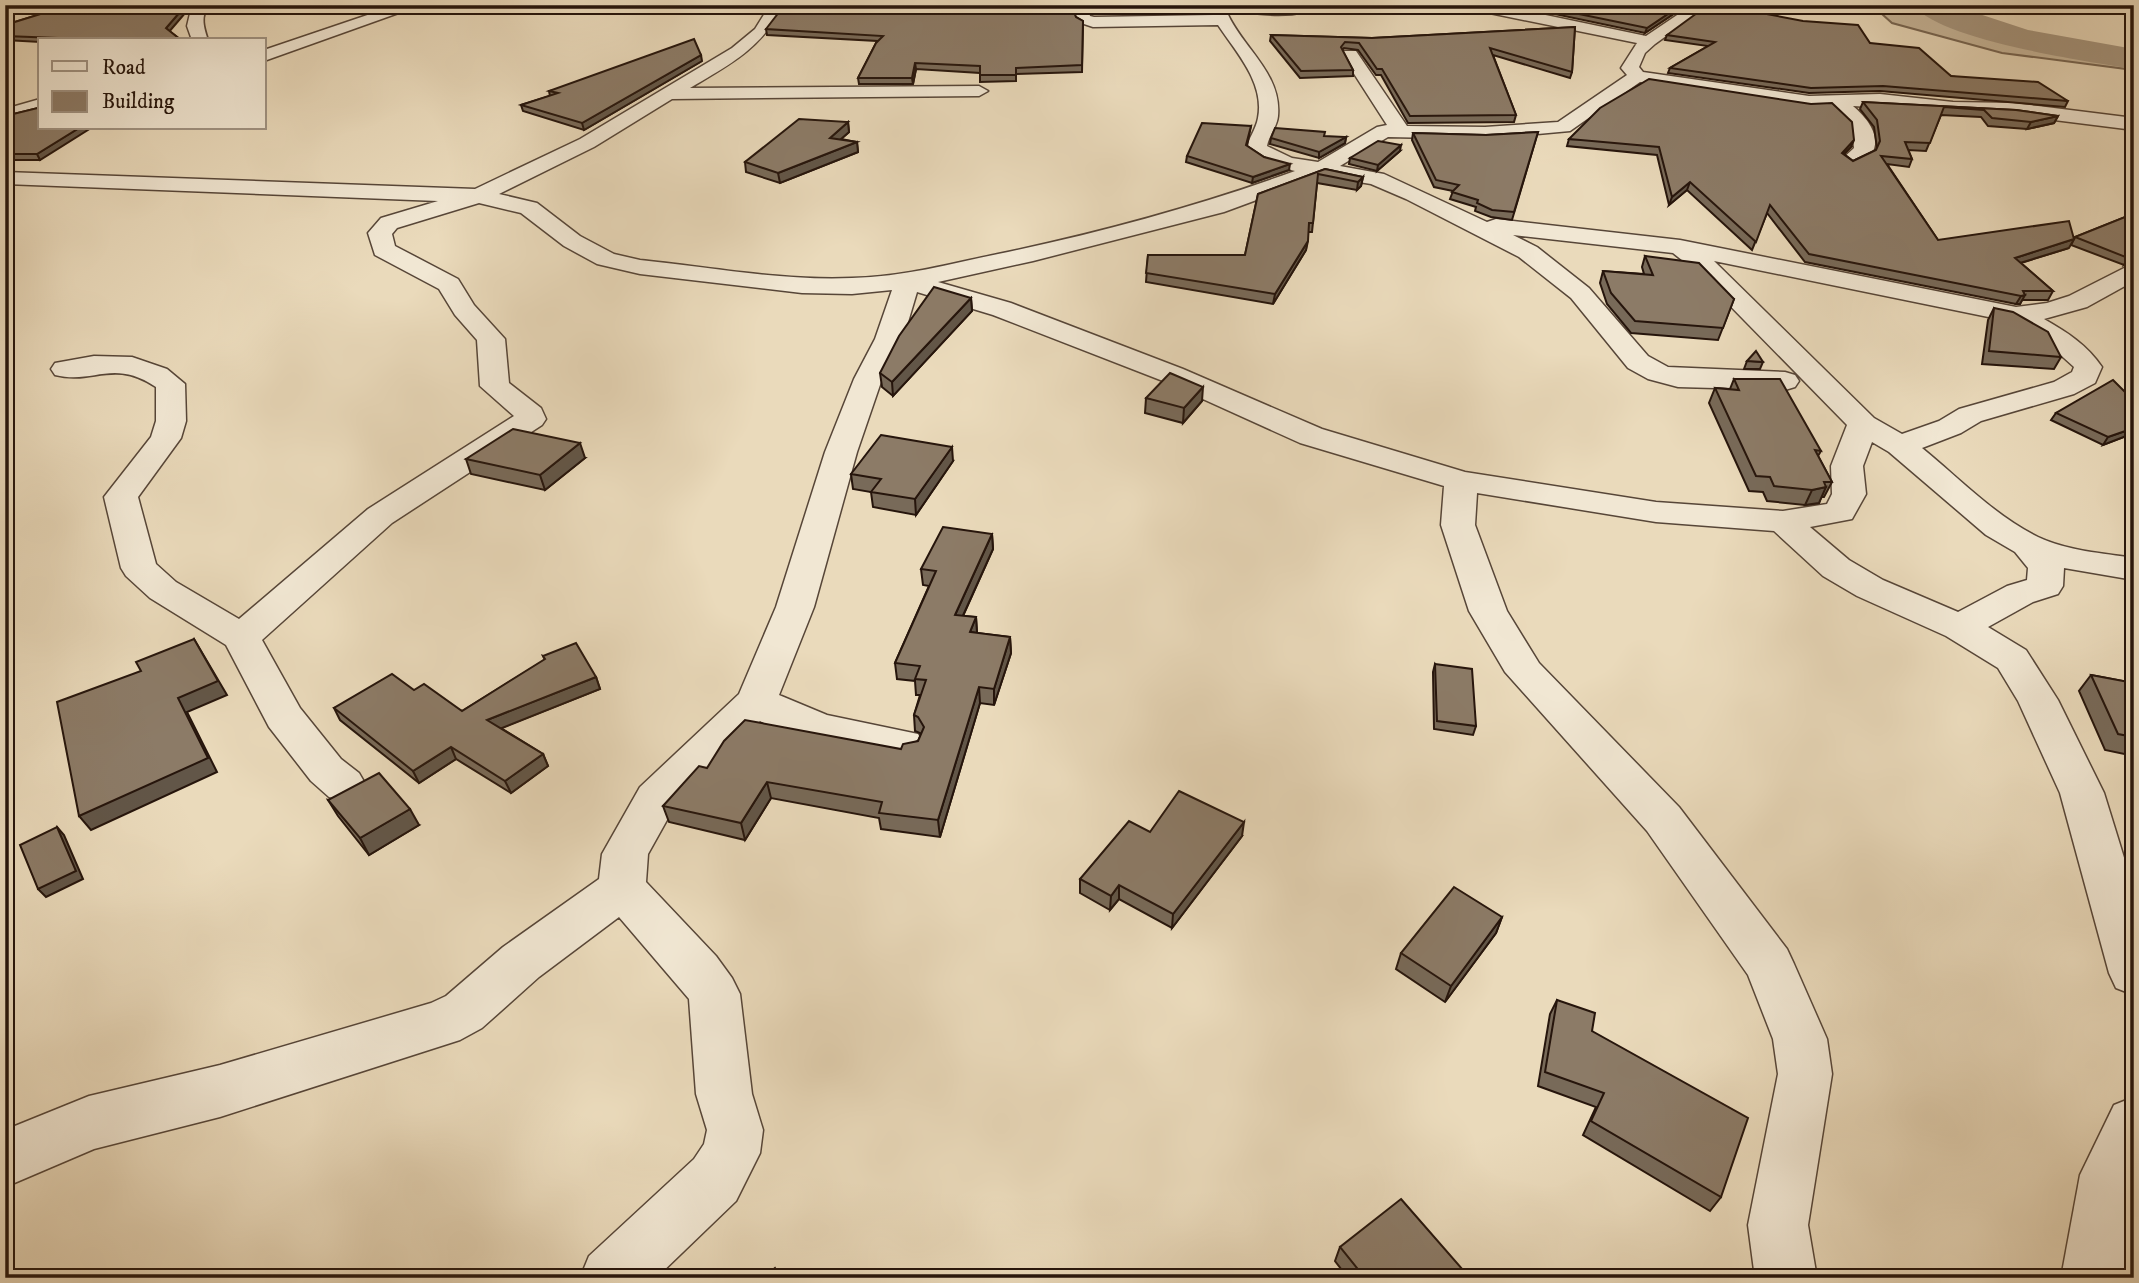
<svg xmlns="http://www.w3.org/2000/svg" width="2139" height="1283" viewBox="0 0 2139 1283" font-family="'IM FELL DW Pica',serif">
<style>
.green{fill:#c9b99d;stroke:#786754;stroke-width:2}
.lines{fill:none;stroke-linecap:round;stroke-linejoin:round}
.river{fill:#a79780;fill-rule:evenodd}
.minor-casing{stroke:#574638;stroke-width:3}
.minor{fill:#f1e7d3;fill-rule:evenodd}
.wall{fill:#786a59;stroke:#26150c;stroke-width:2}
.shaded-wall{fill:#625648;stroke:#26150c;stroke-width:2}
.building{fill:#8c7b67;stroke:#26150c;stroke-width:2}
</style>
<rect width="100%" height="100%" fill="#eadabb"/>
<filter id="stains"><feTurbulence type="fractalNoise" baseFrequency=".00286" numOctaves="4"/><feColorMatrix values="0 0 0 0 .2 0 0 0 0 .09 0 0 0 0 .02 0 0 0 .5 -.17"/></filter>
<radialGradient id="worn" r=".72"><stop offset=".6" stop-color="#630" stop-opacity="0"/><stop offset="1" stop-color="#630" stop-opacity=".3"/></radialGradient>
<!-- green -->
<polygon class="green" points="1872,5 1972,5 1955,20 2082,47 2134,52 2134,70 2002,53 1892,23"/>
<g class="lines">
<!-- river -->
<path class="river" d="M1914,5h38l76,25 106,19v20c-44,-7 -196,-29 -220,-64z"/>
<!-- minor casing -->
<g class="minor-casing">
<g id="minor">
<path d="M192,5h17c-9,11 -5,23 -1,35h-16l-5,-14z"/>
<polygon points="397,5 418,6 264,61 264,50"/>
<path d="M770,5h15c-27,45 -51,57 -95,83l289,-2 9,5 -9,5 -307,3 -78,48 -95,47 38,9 43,33 34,18 26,6c70,7 141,21 212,18 50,-1 98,-14 146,-24 101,-21 200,-48 297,-83l-16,-4 -32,-18c1,-11 9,-19 11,-31 7,-35 -22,-66 -40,-93l-125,2 -15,-5 -6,-17h15l3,11 4,1 119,-2 -3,-10h109c-19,16 -69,8 -93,5 14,36 56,62 52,106 -1,11 -9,19 -11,30l25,12 26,4 59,-35 10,-2 -45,-70 2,-4h12l51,75 78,1 73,-5 69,-47 -6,-7 16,-25 -162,-33 -7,-5h30l148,31 46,-31h17l-54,39 -10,9 -6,14 4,5 166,24 71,-2 73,8 60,1 121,15v12l-121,-15 -160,-9c14,12 30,31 18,49l-20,11 -10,-6 13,-12 -2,-20 -22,-21 -21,1 -169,-26 -70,49 -85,8 -97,-2 -48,29 44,8 103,48 9,-3 184,21 336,67 31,-4 22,-7 65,-33v18l-47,26 -43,12c23,13 43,26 58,48l-7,16 -21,11 -93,27 -20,12 -39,15c37,30 73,68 116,89 30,14 64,16 96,21v22l-70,-12 -1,18 -5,8 -25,8 -45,25 38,23 32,50 46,93 30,97v105l-18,-7 -7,-15 -49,-180 -42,-92 -20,-33 -52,-32 -89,-40 -34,-20 -49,-45 -118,-9 -179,-29 -2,32 32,86 32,52 140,144 108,142 7,15 33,75 5,35 -24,151 9,53h-62l-7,-53 30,-151 -5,-35 -25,-64 -101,-144 -142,-159 -36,-61 -28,-86 3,-39 -144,-43 -137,-62 -170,-66 -76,-23 -14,47 -21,40 -25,73 -43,155 -35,88 48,20 91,19 6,11 -6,11c-40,12 -120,-17 -158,-35l-88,90 -24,43 -2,28 70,74 16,22 8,16 12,100 11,36 -3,23 -24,48 -80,77h-76l9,-22 105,-97 10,-15 3,-14 -11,-36 -7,-95 -70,-82 -80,60 -57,51 -22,12 -240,77 -126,32 -89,38v-57l84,-34 131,-31 211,-62 15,-7 57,-49 96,-68 3,-25 38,-67 99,-93 37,-87 49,-155 29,-73 21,-40 17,-49 -40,4 -50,-1 -162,-19 -43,-10 -33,-18 -43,-33 -42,-10 -82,25 -5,6 3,12 63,33 16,26 31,34 4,44 32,25 5,11 -4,6 -150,98 -130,117 38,68 41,51 18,14 7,12 -7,12 -15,4 -15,-4 -18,-16 -42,-54 -43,-82 -76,-47 -24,-22 -5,-8 -17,-71 47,-60 5,-16v-34c-44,-29 -62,-2 -101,-12l-4,-6 4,-6 39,-7 38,1 35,12 18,15 1,37 -5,17 -43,59 18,67 20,18 63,37 129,-110 146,-93 -34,-30 -3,-46 -22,-25 -16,-26 -64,-34 -7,-22 13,-15 57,-17 -433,-17v-12l470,17 105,-50 152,-91 23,-19zM1322,176l49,8 35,15 113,58 52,41 57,70 20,11 30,8 107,3 10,-3 4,-6 -4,-6 -10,-3 -117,-5 -20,-11 -59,-68 -52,-41 -24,-12 160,18 24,19 150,153 -16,41 1,28 -5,10 -44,7 -127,-9 -191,-30 -143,-43 -139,-60 -172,-66 -73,-21 95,-21 191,-49zM1714,261l294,60 46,28 20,18 -2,5 -18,10 -95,27 -20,12 -37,13 -28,-16zM1872,442l17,10 97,83 29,17 13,16 -1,12 -20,6 -49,26 -75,-32 -34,-20 -39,-33 42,-8 14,-25 -3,-28z"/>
<polygon points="898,5 914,5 914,10 906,15 901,13"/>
<polygon points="40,99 40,111 5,121 5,109"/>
<polygon points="2134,1097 2134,1205 2123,1278 2061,1278 2080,1175 2114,1105"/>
</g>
</g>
<!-- minor -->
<use href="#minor" class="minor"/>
</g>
<!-- wall -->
<g class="wall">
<polygon points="1512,5 1687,5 1645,33"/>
<polygon points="60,8 169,31 181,40 40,40 40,42 5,40 5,25"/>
<polygon points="1736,8 1870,43 1951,76 2068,101 2065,107 1880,91 1809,93 1668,73 1670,68 1708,46 1665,40 1667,35"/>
<polygon points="900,10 907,12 1076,17 1083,21 1082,72 1016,74 1016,81 980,82 980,73 916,69 913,84 859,84 858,78 877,41 767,35 766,29"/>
<polygon points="1575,27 1572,72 1570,78 1493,55 1516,115 1514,122 1408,123 1381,75 1376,75 1358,50 1344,48 1342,50 1353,70 1353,76 1300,78 1270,41 1271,35 1372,38"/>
<polygon points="702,61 584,130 523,111 521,105 550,96 549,91"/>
<polygon points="1863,102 2016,110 2058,116 2054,123 2027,129 1988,126 1981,117 1941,115 1926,151 1908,150 1912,159 1909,167 1887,164 1938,240 2069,248 2021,263 2053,291 2048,300 2022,300 2020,304 2016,304 1805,262 1767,213 1752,250 1687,190 1669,205 1657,155 1567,146 1569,139 1851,147 1844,154 1853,161 1876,150 1877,148 1874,127 1860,109"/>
<polygon points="38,108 40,160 5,160 5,116"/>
<polygon points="848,122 849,132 841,139 857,142 858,152 780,183 746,172 745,162"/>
<polygon points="1251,126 1247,146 1264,157 1289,170 1252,183 1186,162 1187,156"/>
<polygon points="1538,132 1512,220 1491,217 1475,211 1476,207 1450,199 1453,191 1434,187 1412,140 1413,133 1486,135"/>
<polygon points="1346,137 1345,143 1319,158 1270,144 1271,138"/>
<polygon points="1400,151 1377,171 1349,164 1350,158"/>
<polygon points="1325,169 1363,177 1361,186 1357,190 1317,183 1312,232 1308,232 1306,250 1273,304 1146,282 1148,255 1245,255 1258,194"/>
<polygon points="2125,217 2134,261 2124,265 2071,245 2075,237"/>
<polygon points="1645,256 1734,299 1718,340 1631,333 1607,304 1600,283 1603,271 1644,274 1642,267"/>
<polygon points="971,298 972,311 893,396 882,387 880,373"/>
<polygon points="1994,308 2061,357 2054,369 1982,364 1988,320"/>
<polygon points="1747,361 1763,362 1760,369 1744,369"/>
<polygon points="1734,379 1821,451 1818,456 1832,482 1824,497 1821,497 1819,503 1805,505 1767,501 1763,492 1749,491 1709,403 1715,388 1730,389"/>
<polygon points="1146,398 1202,401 1183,423 1145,413"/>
<polygon points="2134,401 2134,433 2103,445 2051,420 2056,413"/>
<polygon points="585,458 545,490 471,474 466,459"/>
<polygon points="953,461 916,515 873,507 871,492 853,489 851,474"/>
<polygon points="992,534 993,549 963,616 976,617 977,633 1010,637 1011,653 994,705 980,703 940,837 881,829 879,818 771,798 745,840 669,822 663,806 707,768 901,749 918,741 921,735 920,733 915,731 914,715 920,695 916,695 915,681 897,679 895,663 929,586 923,585 921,569"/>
<polygon points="543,656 596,677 600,689 501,728 543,754 548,766 511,793 456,759 419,783 340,720 334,708 414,690 462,711 545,660"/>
<polygon points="1435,664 1476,726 1473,735 1434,729 1433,672"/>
<polygon points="2091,675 2134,683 2134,756 2105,750 2079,691"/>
<polygon points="328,800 419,825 369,855 338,816"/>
<polygon points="1150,832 1242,836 1172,928 1119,899 1110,910 1080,893 1080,879"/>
<polygon points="1502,917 1496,933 1445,1002 1396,969 1401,953"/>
<polygon points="1557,1000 1592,1031 1721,1197 1710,1211 1583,1135 1596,1107 1538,1086 1550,1014"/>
<polygon points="1340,1247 1470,1278 1348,1278 1335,1261"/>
</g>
<!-- shaded-wall -->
<g class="shaded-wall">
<polygon points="186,5 192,5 168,33 166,28"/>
<polygon points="1681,5 1687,5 1645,33 1647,28"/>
<polygon points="701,55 702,61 584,130 582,123"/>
<polygon points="915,63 916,69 913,84 912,78"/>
<polygon points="2058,116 2054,123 2027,129 2031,122"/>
<polygon points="848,122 849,132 832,147 830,138"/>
<polygon points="79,128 91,128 40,160 37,154"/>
<polygon points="1346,137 1345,143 1319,158 1319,152"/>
<polygon points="1854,140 1851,147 1838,160 1842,153"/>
<polygon points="857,142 858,152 780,183 778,173"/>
<polygon points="1401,145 1400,151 1377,171 1378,165"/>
<polygon points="1290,164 1289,170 1252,183 1253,177"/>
<polygon points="1363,177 1361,186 1357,190 1358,182"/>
<polygon points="1690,182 1687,190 1669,205 1672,197"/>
<polygon points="2074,239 2069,248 2010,266 2015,258"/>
<polygon points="1308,241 1306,250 1273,304 1275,294"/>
<polygon points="2134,255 2134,261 2124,265 2128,258"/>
<polygon points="2025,295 2020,304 2016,304 2021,296"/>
<polygon points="971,298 972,311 893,396 892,382"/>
<polygon points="1203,387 1202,401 1183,423 1184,408"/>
<polygon points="2134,428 2134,433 2103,445 2108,437"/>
<polygon points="580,443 585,458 545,490 540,475"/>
<polygon points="952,447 953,461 916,515 915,499"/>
<polygon points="1826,487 1819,503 1805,505 1812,490"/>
<polygon points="992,534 993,549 956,631 955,615"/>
<polygon points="976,617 977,633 970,632"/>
<polygon points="1010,637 1011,653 994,705 994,689"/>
<polygon points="194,639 227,695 187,712 217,772 91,830 79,816"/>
<polygon points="596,677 600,689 492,732 487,720"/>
<polygon points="979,687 980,703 940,837 938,820"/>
<polygon points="451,747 456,759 419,783 413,771"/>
<polygon points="543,754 548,766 511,793 505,781"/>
<polygon points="767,782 771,798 745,840 741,823"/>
<polygon points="410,809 419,825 369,855 360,838"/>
<polygon points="1244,822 1242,836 1172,928 1173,914"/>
<polygon points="57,827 64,835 83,879 46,897 38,889"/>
<polygon points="1119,885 1119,899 1110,910 1111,896"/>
<polygon points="1502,917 1496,933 1445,1002 1451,986"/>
</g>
<!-- building -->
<g class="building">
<polygon points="60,5 186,5 166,28 181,40 111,40 5,36 5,25 60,8"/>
<polygon points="787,5 898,5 900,10 907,12 915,7 915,5 1071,5 1076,17 1083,21 1082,65 1016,68 1016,75 980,75 980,66 915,63 912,78 858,78 876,43 883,36 766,29 783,7"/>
<polygon points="1535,5 1681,5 1647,28"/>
<polygon points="1708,5 1735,5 1737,6 1735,8 1803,21 1858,25 1870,43 1919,48 1951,76 2038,82 2068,101 1883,86 1811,88 1670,68 1715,42 1667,35"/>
<polygon points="1575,27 1572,72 1490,48 1516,115 1410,116 1382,69 1377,69 1359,43 1345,42 1341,47 1353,70 1301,71 1271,35 1372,38"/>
<polygon points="694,39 701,55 582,123 521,105 558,93 549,91"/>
<polygon points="1649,79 1811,104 1832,103 1852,122 1854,140 1842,153 1853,161 1876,150 1880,141 1877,120 1863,102 2016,110 2058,116 2031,122 1992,118 1984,110 1944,107 1930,143 1905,142 1912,159 1881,156 1938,240 2069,221 2074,239 2015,258 2053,291 2023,291 2025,295 2021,296 1809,254 1770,205 1756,242 1690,182 1672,197 1659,147 1569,139 1600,108"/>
<polygon points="40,103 40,128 79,128 37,154 5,154 5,116 38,108"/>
<polygon points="799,119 848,122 830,138 857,142 778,173 745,162"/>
<polygon points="1202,123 1251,126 1246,145 1264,157 1290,164 1253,177 1187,156"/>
<polygon points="1275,128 1325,132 1324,136 1346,137 1319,152 1271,138"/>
<polygon points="1538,132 1514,212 1492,210 1477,203 1478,200 1452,192 1459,185 1436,180 1413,133 1486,135"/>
<polygon points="1378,141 1401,145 1378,165 1350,158"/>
<polygon points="1325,169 1363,177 1358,182 1318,174 1313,223 1309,223 1308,241 1275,294 1146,273 1148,255 1245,255 1258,194"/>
<polygon points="2134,216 2134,255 2128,258 2075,237 2125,217"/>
<polygon points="1645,256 1699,263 1734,299 1723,328 1635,321 1611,293 1603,271 1653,275"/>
<polygon points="934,287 971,298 892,382 880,373 899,336"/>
<polygon points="1994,308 2013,312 2048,332 2061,357 1989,351"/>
<polygon points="1756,351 1763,362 1747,361"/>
<polygon points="1170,373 1203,387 1184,408 1146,398"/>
<polygon points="1734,379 1780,379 1821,451 1815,450 1832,482 1824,482 1826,487 1812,490 1774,486 1770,477 1756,476 1715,388 1739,390"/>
<polygon points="2113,380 2134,401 2134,428 2108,437 2056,413"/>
<polygon points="513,429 580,443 540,475 466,459"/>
<polygon points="881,435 952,447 915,499 871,492 881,479 851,474"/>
<polygon points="943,527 992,534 955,615 976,617 970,632 1010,637 994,689 979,687 938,820 879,813 882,802 767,782 741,823 663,806 699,766 707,768 724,741 745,720 901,749 903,744 918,741 924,727 918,717 914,715 926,680 915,679 920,666 895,663 936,571 921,569"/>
<polygon points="194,639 218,681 178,698 208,758 79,816 57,702 141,671 136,662"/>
<polygon points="576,643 596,677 487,720 543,754 505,781 451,747 413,771 334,708 392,674 414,690 424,684 462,711 545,659 543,656"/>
<polygon points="1435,664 1472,669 1476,726 1437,721"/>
<polygon points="2091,675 2134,683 2134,737 2118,734"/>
<polygon points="379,773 410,809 360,838 328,800"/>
<polygon points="1179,791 1244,822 1173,914 1119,885 1111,896 1080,879 1129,821 1150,832"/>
<polygon points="57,827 76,871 38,889 20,845"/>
<polygon points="1454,887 1502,917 1451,986 1401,953"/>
<polygon points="1557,1000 1595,1013 1592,1031 1748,1118 1721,1197 1591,1121 1604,1093 1545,1072"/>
<polygon points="1401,1199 1470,1278 1365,1278 1340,1247"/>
<polygon points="775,1268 782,1278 763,1278"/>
</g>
<!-- margin -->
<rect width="2139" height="1283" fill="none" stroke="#eadabb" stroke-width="28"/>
<rect x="7" y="7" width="2125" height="1269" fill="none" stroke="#26150c" stroke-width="3.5"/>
<rect x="14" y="14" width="2111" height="1255" fill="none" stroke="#26150c" stroke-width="2"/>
<!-- legend -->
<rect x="38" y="38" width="228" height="91" fill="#f1e7d3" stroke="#a09383" stroke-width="2"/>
<rect x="52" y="61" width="35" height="10" fill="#f1e7d3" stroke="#a09383" stroke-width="2"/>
<text x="102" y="74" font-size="21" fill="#26150c">Road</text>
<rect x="52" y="91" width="35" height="21" fill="#8c7b67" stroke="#a09383" stroke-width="2"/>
<text x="102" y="108" font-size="21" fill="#26150c">Building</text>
<rect width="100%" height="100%" filter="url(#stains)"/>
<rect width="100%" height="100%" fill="url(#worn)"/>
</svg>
